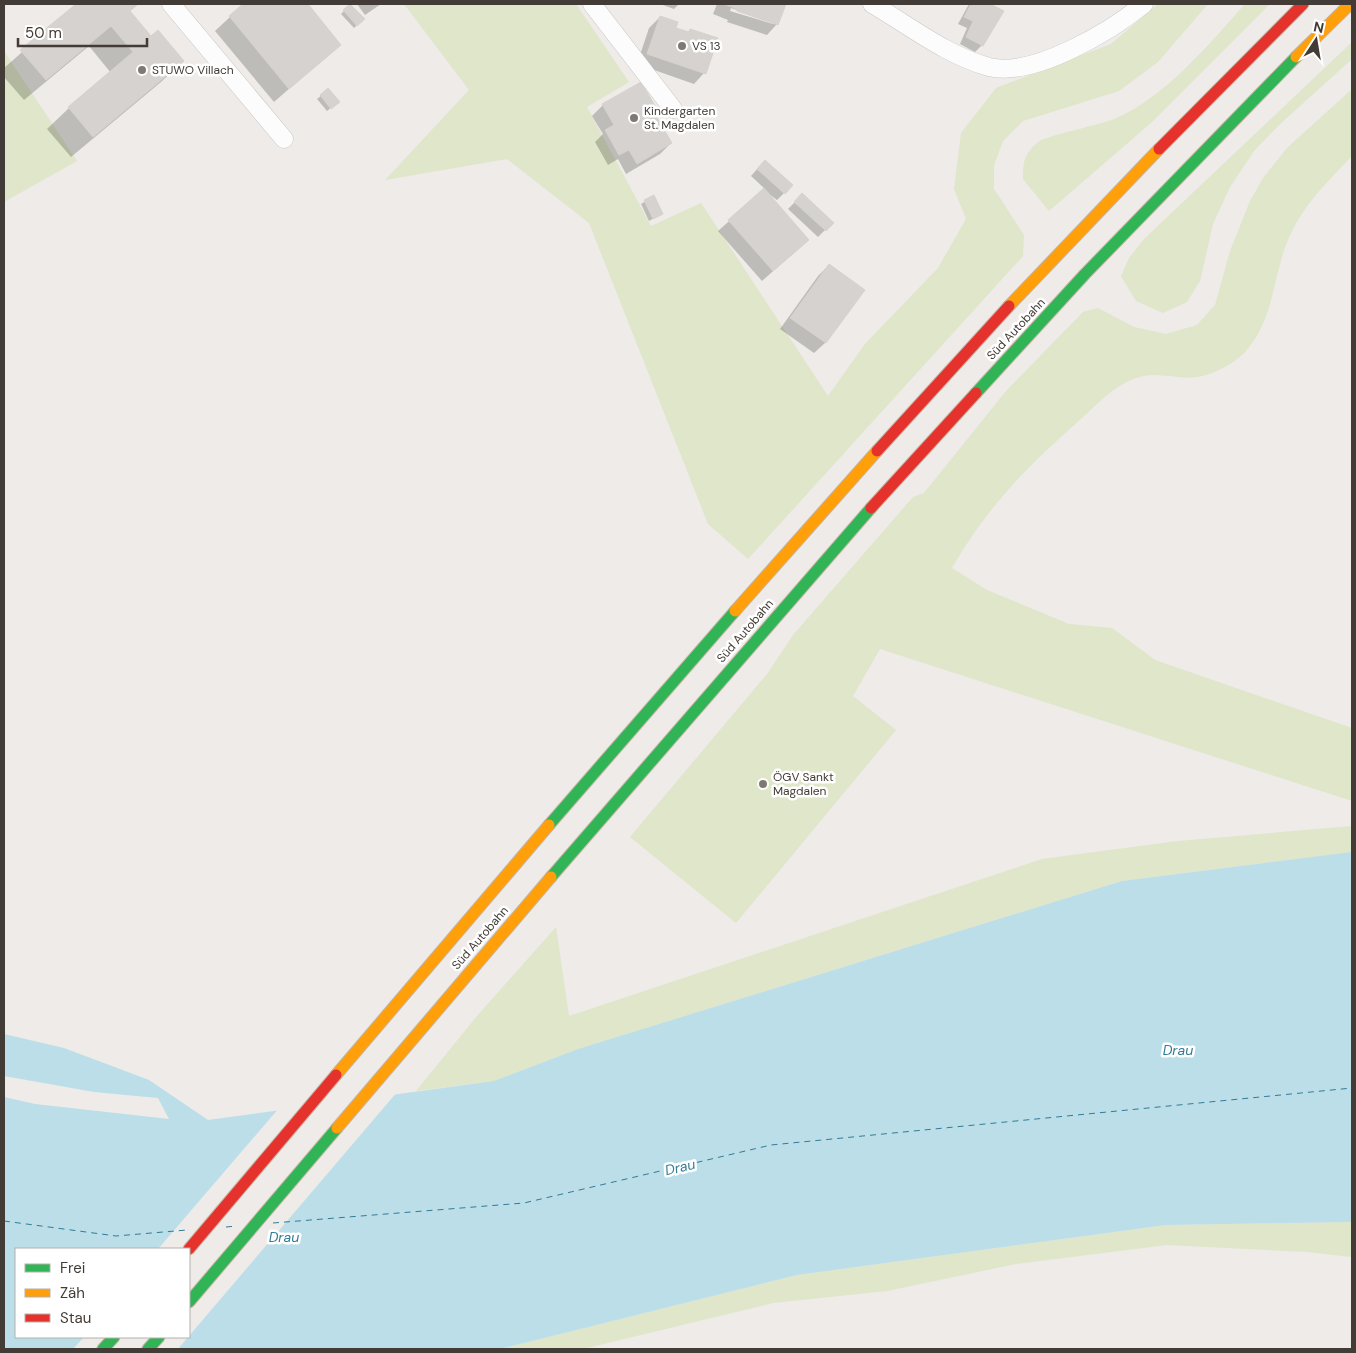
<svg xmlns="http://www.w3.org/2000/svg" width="1356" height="1353" viewBox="0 0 1356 1353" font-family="'DM Sans',sans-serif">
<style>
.green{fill:#dfe6c9}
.water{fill:#bbdee9;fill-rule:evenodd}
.pier{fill:#eeebe8}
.shadow{fill:#0003;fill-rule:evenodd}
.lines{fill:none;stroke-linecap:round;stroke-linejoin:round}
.ferry{stroke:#337b96;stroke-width:1;stroke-dasharray:6 5;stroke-linecap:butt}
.building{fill:#d6d2cf;stroke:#d6d2ce}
.street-casing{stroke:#cac7c4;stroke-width:19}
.fast-casing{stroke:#c4b4a5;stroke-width:13}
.slow-casing{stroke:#c4b4a5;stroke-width:13}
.jam-casing{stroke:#c4b4a5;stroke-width:13}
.street{stroke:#fcfcfc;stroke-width:18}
.fast{stroke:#30b455;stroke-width:11}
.slow{stroke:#ff9f0a;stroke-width:11}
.jam{stroke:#e5322d;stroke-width:11}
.poi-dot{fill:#7f7974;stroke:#fff;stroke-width:2}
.labels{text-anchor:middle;stroke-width:5;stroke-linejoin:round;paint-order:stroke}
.poi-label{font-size:12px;fill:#433b35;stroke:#fff;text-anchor:start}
.street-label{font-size:12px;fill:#433b35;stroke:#fff}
.water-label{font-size:14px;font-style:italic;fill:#337b96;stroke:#fff}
</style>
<rect width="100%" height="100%" fill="#eeebe8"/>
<!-- green -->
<g class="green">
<polygon points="404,4 576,4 629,82 587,107 651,226 701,203 828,396 865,344 938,268 966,219 954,189 961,133 996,88 1111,44 1158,4 1208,4 1158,62 1119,91 1023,121 1003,141 994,165 994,189 1024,235 1023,256 748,559 708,524 589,223 507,159 385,180 469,90"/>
<path d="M1245,4h25l-118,118 -103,89 -26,-32c0,-17 1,-25 15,-37 6,-6 63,-17 76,-23 51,-21 95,-75 131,-115z"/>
<polygon points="1352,42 1352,59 1279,125 1254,151 1230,187 1213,224 1200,281 1187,302 1163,313 1136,301 1121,276 1129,258 1144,239"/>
<polygon points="4,51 77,161 4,202"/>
<path d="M1352,89v67c-21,22 -45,45 -59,73 -21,40 -16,86 -47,122 -11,12 -33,24 -49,26 -19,3 -38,-6 -57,0 -24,6 -40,25 -58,41 -54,48 -93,86 -130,150l35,22 82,34 43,4 43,32 197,68v73l-472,-152 -27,47 43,34 -160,193 -106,-86 137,-163 26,-39 120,-138 11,-4 82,-102 77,-79 15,-4 36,19 32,7 31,-9 18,-20 15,-54 20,-50 13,-23 24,-30z"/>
<polygon points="1352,826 1352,852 1122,881 578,1049 495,1081 416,1091 477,1016 556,927 569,1016 1042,859 1178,841"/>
<polygon points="1352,1222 1352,1257 1307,1252 1167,1245 1016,1264 887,1291 773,1303 583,1349 500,1349 797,1275 1166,1225"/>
</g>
<!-- water -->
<path class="water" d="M1352,852v370l-186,3 -369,50 -297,74h-496v-252l31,7 134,15 -11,-21 -64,-6 -90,-16v-42l60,14 85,32 59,40 286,-39 84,-32 544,-168zM16,1249h173v88h-173z"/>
<!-- pier -->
<g class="pier">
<polygon points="398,1091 189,1336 189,1249 158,1249 279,1108"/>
<polygon points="84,1337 188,1337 178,1349 73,1349"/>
</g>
<!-- shadow -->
<g class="shadow">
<polygon points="77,4 136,4 129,12 151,38 183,61 161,82 71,157 47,129 69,108 111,73 89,46 24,100 4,77 4,68"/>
<polygon points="244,4 306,4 339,45 274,102 215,31"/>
<polygon points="357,4 381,4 365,15"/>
<polygon points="660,4 679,4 674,9"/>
<path d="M717,4h68l-8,20 -10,11 -40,-13 1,-2 -15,-6zM731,8l42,14v2l-43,-13z"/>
<polygon points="969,4 987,4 1002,12 982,45 975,52 960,44 967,28 958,24"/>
<polygon points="350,5 363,19 354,28 341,14"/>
<polygon points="660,17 674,29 687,33 690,30 704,73 694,84 637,64 649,28"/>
<polygon points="328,90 338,102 327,111 317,99"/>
<polygon points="603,105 656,109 652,112 671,143 660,154 626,174 618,159 608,165 595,142 603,134 592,116"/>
<polygon points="758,168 784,193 777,200 764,190 797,250 762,281 718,231 765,189 751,176"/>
<polygon points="802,195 832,223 818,237 788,209"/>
<polygon points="653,197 662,214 649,221 641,204"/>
<polygon points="829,265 863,290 825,343 814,353 780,329 818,276"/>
</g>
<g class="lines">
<!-- ferry -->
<g class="ferry">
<polyline points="4,1221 116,1236 187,1230"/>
<polyline points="273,1223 524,1203 771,1145 1352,1088"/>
<polyline points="226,1227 237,1226"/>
</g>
</g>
<!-- building -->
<g class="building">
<polygon points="76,4 138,4 130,11 151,36 158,30 184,61 93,137 68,107 133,52 111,26 46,80 20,50"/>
<polygon points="243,4 308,4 341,45 289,89 229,16"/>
<polygon points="350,4 365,19 357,26 343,10"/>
<polygon points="724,4 786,4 778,25 737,11 737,9"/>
<polygon points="971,4 990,4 1004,11 983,46 966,37 973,21 964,17"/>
<polygon points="660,16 678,22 676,28 689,32 690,29 718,38 706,74 647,54"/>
<polygon points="641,82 657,109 653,111 672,143 637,164 629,150 619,155 605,130 614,125 602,104"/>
<polygon points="328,88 340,102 331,109 320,95"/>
<polygon points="765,160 793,185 785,194 757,169"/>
<polygon points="764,188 809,240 773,271 728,220"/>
<polygon points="802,193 834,223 826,231 794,202"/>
<polygon points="654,195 663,214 653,219 644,200"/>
<polygon points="829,264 865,290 826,343 790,318"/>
</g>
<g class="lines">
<!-- street casing -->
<g class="street-casing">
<g id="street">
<polyline points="171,4 284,139"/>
<polyline points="592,4 673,109"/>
<path d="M872,4c38,22 74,51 117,63 44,11 122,-36 155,-63"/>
</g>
</g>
<!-- fast casing -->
<g class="fast-casing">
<g id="fast">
<polyline points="976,393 1085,274 1296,57"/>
<polyline points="549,825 735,611"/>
<polyline points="551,877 871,508"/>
<polyline points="189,1302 337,1128"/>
<polyline points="103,1349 114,1337"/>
<polyline points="148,1349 159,1337"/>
</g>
</g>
<!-- slow casing -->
<g class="slow-casing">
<g id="slow">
<polyline points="1296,57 1350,4"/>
<polyline points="1009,306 1159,149"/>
<polyline points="735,611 877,451"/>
<polyline points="336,1075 549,825"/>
<polyline points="337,1128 551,877"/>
</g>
</g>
<!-- jam casing -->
<g class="jam-casing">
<g id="jam">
<polyline points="1159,149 1303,4"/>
<polyline points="877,451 1009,306"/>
<polyline points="871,508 976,393"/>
<polyline points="189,1249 336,1075"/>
</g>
</g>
<!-- street -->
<use href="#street" class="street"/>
<!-- fast -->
<use href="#fast" class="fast"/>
<!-- slow -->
<use href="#slow" class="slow"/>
<!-- jam -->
<use href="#jam" class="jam"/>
</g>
<!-- markers -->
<g class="poi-dot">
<circle cx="682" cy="46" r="5"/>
<circle cx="142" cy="70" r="5"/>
<circle cx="634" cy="118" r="5"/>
<circle cx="763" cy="784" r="5"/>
</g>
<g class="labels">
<!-- poi labels -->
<g class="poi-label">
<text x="692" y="50">VS 13</text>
<text x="152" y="74">STUWO Villach</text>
<text x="644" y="115">Kindergarten<tspan x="644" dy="14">St. Magdalen</tspan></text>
<text x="773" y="781">ÖGV Sankt<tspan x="773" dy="14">Magdalen</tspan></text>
</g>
<!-- street labels -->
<g class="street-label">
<text transform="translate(1016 329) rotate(-47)" y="4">Süd Autobahn</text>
<text transform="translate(745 631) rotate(-49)" y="4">Süd Autobahn</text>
<text transform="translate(480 938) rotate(-49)" y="4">Süd Autobahn</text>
</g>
<!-- water labels -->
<g class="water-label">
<text x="1178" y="1055">Drau</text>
<text transform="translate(680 1167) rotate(-13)" y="5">Drau</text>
<text x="284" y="1242">Drau</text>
</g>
</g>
<!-- border -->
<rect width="1356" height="1353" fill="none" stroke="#433b35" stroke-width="10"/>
<!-- legend -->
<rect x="15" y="1248" width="175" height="90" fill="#ffffff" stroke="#b4b1ae"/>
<rect x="25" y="1264" width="25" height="8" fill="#30b455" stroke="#b4b1ae"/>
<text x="60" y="1273" font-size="15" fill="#433b35">Frei</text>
<rect x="25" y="1289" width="25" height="8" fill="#ff9f0a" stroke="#b4b1ae"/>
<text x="60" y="1298" font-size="15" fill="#433b35">Zäh</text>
<rect x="25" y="1314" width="25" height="8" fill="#e5322d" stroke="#b4b1ae"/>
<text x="60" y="1323" font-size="15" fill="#433b35">Stau</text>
<!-- north arrow -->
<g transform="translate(1316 40) rotate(12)" stroke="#ffffff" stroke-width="4" paint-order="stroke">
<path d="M0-4L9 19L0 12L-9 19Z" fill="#433b35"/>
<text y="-8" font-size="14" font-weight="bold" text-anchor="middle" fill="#433b35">N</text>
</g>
<!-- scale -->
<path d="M18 38v8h129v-8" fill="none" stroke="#433b35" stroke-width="2.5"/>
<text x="25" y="38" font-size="15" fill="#433b35" stroke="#ffffff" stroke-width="4" paint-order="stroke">50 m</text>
</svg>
